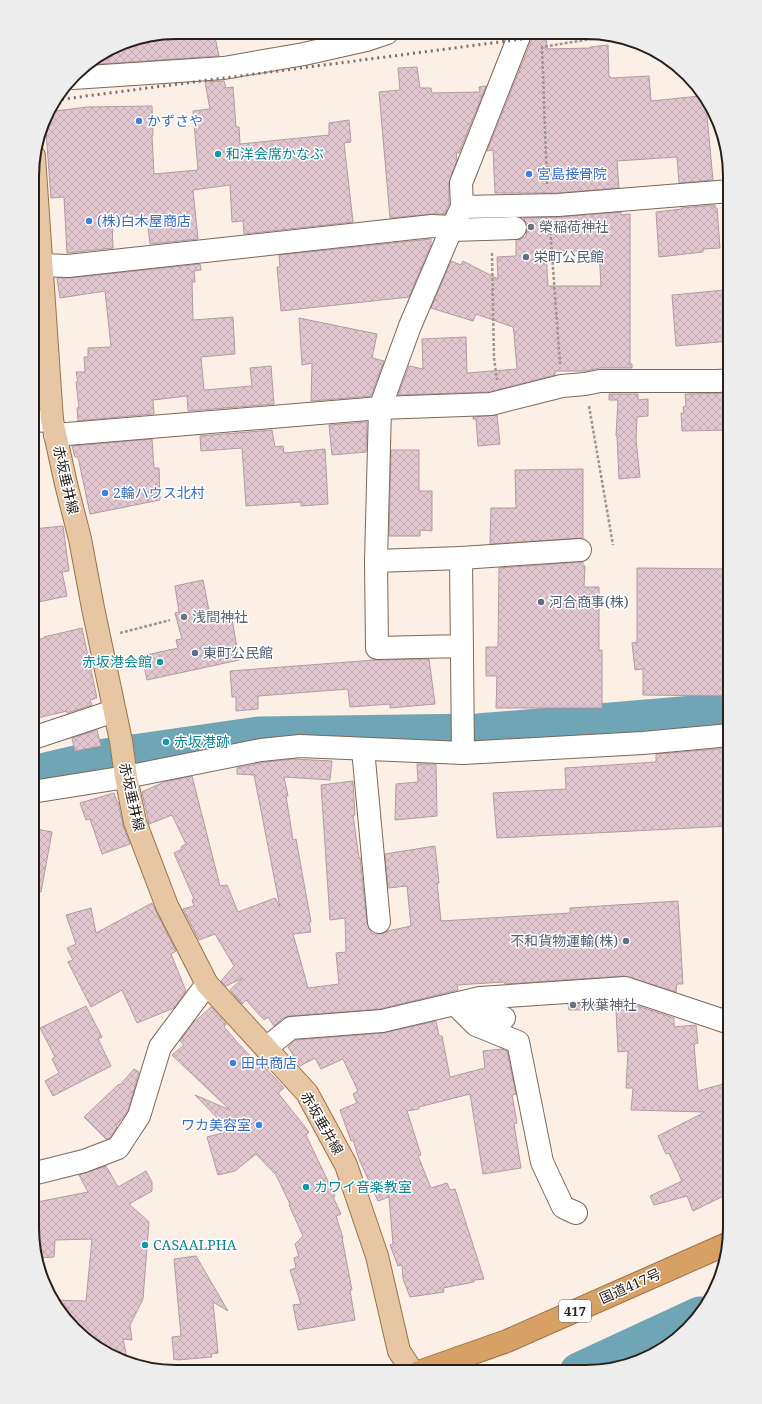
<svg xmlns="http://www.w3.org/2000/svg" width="762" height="1404" viewBox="0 0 762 1404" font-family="'Noto Serif','Noto Sans JP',serif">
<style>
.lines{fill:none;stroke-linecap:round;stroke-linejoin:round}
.river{stroke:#6fa5b5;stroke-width:39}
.building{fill:url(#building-cross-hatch);stroke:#b49aa3;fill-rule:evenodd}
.minor-casing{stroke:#7b6859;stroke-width:24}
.major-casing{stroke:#99734a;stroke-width:24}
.highway-casing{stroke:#99734a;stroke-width:24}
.path{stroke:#a0968d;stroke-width:2.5;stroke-dasharray:3 2;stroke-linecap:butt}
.minor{stroke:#fff;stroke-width:22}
.major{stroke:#e7c6a3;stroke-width:22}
.highway{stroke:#d7a065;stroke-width:22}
.rail{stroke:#796f68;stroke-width:3;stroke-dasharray:2 4;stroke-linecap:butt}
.shop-dot{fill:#3f7fe0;stroke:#fff;stroke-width:1.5}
.culture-dot{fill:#0f9aa8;stroke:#fff;stroke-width:1.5}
.worship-dot{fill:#6b7280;stroke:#fff;stroke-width:1.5}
.service-dot{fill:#5c6f8a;stroke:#fff;stroke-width:1.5}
.labels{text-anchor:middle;stroke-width:3;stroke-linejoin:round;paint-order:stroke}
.shield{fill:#fff;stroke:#68625e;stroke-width:1}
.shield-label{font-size:13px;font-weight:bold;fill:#271f19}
.shop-label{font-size:14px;fill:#366cbe;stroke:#fff;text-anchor:start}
.culture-label{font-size:14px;fill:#0d838f;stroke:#fff;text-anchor:start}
.worship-label{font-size:14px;fill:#5b616d;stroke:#fff;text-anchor:start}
.service-label{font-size:14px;fill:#4e5e75;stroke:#fff;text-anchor:start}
.street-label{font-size:14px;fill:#271f19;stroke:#fff}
.rim{fill:none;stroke:#271f19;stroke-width:2}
</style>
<defs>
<pattern id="building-cross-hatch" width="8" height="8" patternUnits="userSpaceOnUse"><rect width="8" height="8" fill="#e2c6d0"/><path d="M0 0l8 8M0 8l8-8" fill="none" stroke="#c2aab2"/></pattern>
</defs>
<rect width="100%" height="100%" fill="#fcefe5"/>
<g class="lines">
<!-- river -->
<g class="river">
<polyline points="33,775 105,758 259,736 478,733 730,712"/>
<polyline points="579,1372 700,1316"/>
</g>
</g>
<!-- building -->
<g class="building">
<polygon points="176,32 214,32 219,56 86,65 121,43"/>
<polygon points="532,34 546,34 547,49 590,48 590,47 608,45 609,77 611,77 611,78 649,76 651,101 700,96 706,105 713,180 679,183 677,157 617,161 619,188 557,193 495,193 493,150 487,151 532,39"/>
<polygon points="417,67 420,88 431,88 432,93 480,92 479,87 486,86 459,153 456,153 457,160 449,183 449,204 445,214 431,214 390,218 379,92 400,90 398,68"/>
<polygon points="224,81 226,88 233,87 236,127 239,127 240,144 329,135 329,123 349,120 351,142 344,143 353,222 244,234 243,221 232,222 230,185 193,190 198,239 150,244 147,218 112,223 113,248 67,253 64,197 51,198 45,119 47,112 87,107 152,106 153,135 152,136 154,174 198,170 193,111 210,109 205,82"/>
<polygon points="715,205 715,208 717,208 720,248 703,249 703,252 659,257 656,212 682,209 681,208"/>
<path d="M621,212v3l9,-1v150h2v4h-32l-15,3h-30v4l-66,17 -91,3 11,-29 14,3 -1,-30 44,-2 1,36 50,-4 -3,-34h2l-2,-1 -1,-7 -37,-13 -3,7 -42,-13 20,-47 10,4 2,-4 35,18 -1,-22 19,-1v-16l10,-3 1,-9 -3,-10 35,-1zM546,251h53l2,35h-53z"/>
<polygon points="431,239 431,245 409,297 281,311 277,267 280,267 279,255"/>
<polygon points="200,264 201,270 194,271 195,282 192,282 193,320 233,317 235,354 201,357 204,390 252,386 250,368 271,366 274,404 188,411 187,396 153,400 154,414 151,414 78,421 77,408 79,407 76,382 78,382 76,372 85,372 84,357 88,357 88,348 111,347 105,291 60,298 57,278 69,278"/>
<polygon points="725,290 729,341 676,346 672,295"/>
<polygon points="299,318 377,334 372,358 384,361 371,396 311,401 312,363 302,365"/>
<polygon points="730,393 730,430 682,431 681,413 684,413 683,407 686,406 685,394"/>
<polygon points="609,394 638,394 638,400 648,399 648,416 637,417 636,440 640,477 619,479 617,436 616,436 618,400 609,400"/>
<polygon points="497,415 500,444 478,446 476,419 473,419 473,417"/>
<polygon points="367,422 366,452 332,455 329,425"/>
<polygon points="272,430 275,447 283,446 284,453 325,449 328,504 301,506 301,502 246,506 242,448 201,451 200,436"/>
<polygon points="152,439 154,468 159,468 160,500 90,514 78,457 75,457 72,446"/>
<polygon points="391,450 419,450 419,491 432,491 432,531 420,530 420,536 389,536"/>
<polygon points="583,469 583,538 490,544 491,508 516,508 515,470"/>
<polygon points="63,526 69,571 62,572 67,596 34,603 33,529"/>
<polygon points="581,562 583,562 583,566 585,566 584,587 599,587 599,651 602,650 602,708 496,708 497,676 486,676 486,647 498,647 499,568"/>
<polygon points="637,568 730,569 730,696 643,695 643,669 635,670 632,643 637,642"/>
<polygon points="203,580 210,616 231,613 239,660 147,680 142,656 178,648 176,640 182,639 175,613 179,612 175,586"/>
<polygon points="82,628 97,698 90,700 92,705 67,713 67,711 33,719 33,641 44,638 44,637"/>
<polygon points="429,659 435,704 390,708 390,704 350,707 348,689 258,696 258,709 236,711 236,697 232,697 230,671 375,660"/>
<polygon points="97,730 101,746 75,751 72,738"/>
<polygon points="730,748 730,826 497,838 493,793 566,789 565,768 656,762 656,754"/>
<polygon points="293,759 332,761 330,780 284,777 288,796 286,796 293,840 296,839 311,922 309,922 311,932 293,934 308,988 339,984 336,953 346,952 345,918 330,920 321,785 353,781 355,815 353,815 359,858 360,857 367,923 372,934 381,934 388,931 411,926 407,886 388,888 385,854 435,846 439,883 437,883 441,921 570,913 570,908 678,901 683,984 677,984 676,992 624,976 505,984 504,982 457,985 458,990 380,1009 290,1016 283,1018 274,1026 268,1017 264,1020 246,1000 242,1004 230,990 243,978 226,986 221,981 234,966 215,934 199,940 183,909 194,906 192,900 194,899 174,853 182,849 181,847 186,844 172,815 149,824 142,792 164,782 192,776 220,886 227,885 238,912 275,898 280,907 254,775 237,774 237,768 266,762"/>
<polygon points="417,764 436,764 437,816 395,820 396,784 418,782"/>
<polygon points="114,793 117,802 118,802 123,825 130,844 102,854 90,819 86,820 80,803"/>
<polygon points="32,828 52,832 41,892 32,891"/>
<polygon points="152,903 176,951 171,954 186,991 174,1008 137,1023 122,990 91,1007 68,962 73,960 67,948 76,944 66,915 91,908 96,933"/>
<polygon points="623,1001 674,1018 674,1027 696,1025 698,1043 694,1044 698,1091 730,1082 730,1193 693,1211 687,1196 654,1205 650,1196 682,1181 669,1153 666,1154 658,1136 705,1112 631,1110 633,1088 626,1088 628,1051 618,1052 616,1009 569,1010 568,1004"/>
<polygon points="86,1006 102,1037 98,1039 111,1066 53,1096 45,1081 59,1073 52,1059 55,1057 40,1028"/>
<polygon points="211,1007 226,1024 224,1027 234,1038 234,1039 257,1063 259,1061 284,1088 278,1093 309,1132 306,1135 335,1196 333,1197 341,1214 336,1216 343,1238 342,1238 352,1290 350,1290 355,1320 298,1330 293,1305 301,1304 290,1270 296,1268 294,1258 299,1256 295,1244 303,1236 289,1205 290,1204 276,1175 256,1154 235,1171 218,1175 207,1137 230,1131 195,1095 230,1110 172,1055 184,1045 180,1041 192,1024"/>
<polygon points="436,1021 439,1036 442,1036 450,1077 485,1068 483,1051 502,1049 507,1051 516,1094 512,1095 517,1123 514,1124 521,1168 483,1174 470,1094 419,1107 419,1109 407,1111 421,1155 418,1156 431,1188 447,1183 450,1190 455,1189 484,1279 474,1280 474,1282 443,1288 444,1292 410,1297 403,1279 402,1265 398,1266 390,1245 393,1244 389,1197 378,1201 359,1159 353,1140 351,1141 340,1110 357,1103 353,1094 358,1091 343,1059 321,1069 315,1058 300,1066 288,1047 296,1040 383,1033"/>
<polygon points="134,1069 139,1072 128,1111 116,1126 117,1127 110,1138 106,1139 84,1117 119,1084 120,1085"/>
<polygon points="106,1166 118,1187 146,1171 152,1182 152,1191 129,1204 149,1222 143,1299 130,1325 132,1340 123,1339 127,1358 88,1342 62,1316 53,1300 86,1301 92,1239 55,1240 54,1257 37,1258 32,1228 32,1203 88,1192 79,1175"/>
<polygon points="196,1256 228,1311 213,1302 218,1353 211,1354 212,1357 177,1360 177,1359 174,1360 172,1337 181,1336 174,1259"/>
</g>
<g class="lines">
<!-- minor casing -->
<g class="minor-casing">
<g id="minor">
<polyline points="73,78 224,68 304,54 366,40 387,33"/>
<polyline points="462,207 558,205 730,191"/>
<polyline points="451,230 515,228"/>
<polyline points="42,265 68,266 432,226 452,227"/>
<polyline points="33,421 52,420"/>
<polyline points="55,435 380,408 491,404 562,386 585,384 600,381 718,381 730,380"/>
<polyline points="461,558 580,550"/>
<polyline points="376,561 380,408 410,326 451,230 462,207 461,183 520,34"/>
<polyline points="462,646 377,648 376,561 461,558 463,753"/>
<polyline points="33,738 114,711"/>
<polyline points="363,749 379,922"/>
<polyline points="32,792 126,777 261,750 300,746 463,753 643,743 730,735"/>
<polyline points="455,1004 476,1025 518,1042 542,1162 563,1207 576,1213"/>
<polyline points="474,1005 489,1018 504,1018"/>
<polyline points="266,1048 291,1028 382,1021 480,998 625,988 730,1023"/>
<polyline points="32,1174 84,1161 118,1148 139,1116 160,1047 207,984"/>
</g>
</g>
<!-- major casing -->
<g class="major-casing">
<polyline id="major" points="34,156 52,420 66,484 80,539 93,608 121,741 126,777 135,822 167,906 207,984 307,1093 346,1165 377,1256 399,1351 412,1371"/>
</g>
<!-- highway casing -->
<g class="highway-casing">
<polyline id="highway" points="419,1372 507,1341 729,1243"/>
</g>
<!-- path -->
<g class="path">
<polyline points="547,184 542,47 616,35"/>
<polyline points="550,227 560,364"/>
<polyline points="492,253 494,358 497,380"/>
<polyline points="589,406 613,545"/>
<polyline points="120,633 170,620"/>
</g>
<!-- minor -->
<use href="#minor" class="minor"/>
<!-- major -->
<use href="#major" class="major"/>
<!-- highway -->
<use href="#highway" class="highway"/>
<!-- rail -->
<polyline class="rail" points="56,100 561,34"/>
</g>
<!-- markers -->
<g class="shop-dot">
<circle cx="139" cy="121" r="4"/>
<circle cx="529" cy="174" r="4"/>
<circle cx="89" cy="221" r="4"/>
<circle cx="105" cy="493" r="4"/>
<circle cx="233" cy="1063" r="4"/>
<circle cx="259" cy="1125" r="4"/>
</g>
<g class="culture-dot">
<circle cx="218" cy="154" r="4"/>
<circle cx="160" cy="662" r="4"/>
<circle cx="166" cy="742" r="4"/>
<circle cx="306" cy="1187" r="4"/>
<circle cx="145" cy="1245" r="4"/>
</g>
<g class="worship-dot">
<circle cx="531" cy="227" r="4"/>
<circle cx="184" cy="617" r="4"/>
<circle cx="573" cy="1005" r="4"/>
</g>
<g class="service-dot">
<circle cx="526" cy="257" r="4"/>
<circle cx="541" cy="602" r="4"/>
<circle cx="195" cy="653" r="4"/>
<circle cx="626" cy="941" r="4"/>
</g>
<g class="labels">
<!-- shield labels -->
<rect class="shield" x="559" y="1300" width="32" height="22" rx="3"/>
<g class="shield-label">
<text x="575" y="1316">417</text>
</g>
<!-- shop labels -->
<g class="shop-label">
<text x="147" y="126">かずさや</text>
<text x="537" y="179">宮島接骨院</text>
<text x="97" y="226">(株)白木屋商店</text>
<text x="113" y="498">2輪ハウス北村</text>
<text x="241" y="1068">田中商店</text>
<text x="251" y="1130" text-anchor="end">ワカ美容室</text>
</g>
<!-- culture labels -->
<g class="culture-label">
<text x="226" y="159">和洋会席かなぶ</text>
<text x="152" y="667" text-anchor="end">赤坂港会館</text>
<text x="174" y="747">赤坂港跡</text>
<text x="314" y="1192">カワイ音楽教室</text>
<text x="153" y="1250">CASAALPHA</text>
</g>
<!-- worship labels -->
<g class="worship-label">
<text x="539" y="232">榮稲荷神社</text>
<text x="192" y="622">浅間神社</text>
<text x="581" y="1010">秋葉神社</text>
</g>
<!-- service labels -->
<g class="service-label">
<text x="534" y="262">栄町公民館</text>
<text x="549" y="607">河合商事(株)</text>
<text x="203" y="658">東町公民館</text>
<text x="618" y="946" text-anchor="end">不和貨物運輸(株)</text>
</g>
<!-- street labels -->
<g class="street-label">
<text transform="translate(66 480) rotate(77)" y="5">赤坂垂井線</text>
<text transform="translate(132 797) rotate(77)" y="5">赤坂垂井線</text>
<text transform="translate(322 1123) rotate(60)" y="5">赤坂垂井線</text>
<text transform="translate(630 1286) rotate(-24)" y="5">国道417号</text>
</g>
</g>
<!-- crop -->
<path d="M0 0H762V1404H0ZM176 39H586A137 137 0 0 1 723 176V1228A137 137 0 0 1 586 1365H176A137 137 0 0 1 39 1228V176A137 137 0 0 1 176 39Z" fill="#eeeded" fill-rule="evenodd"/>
<path class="rim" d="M176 39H586A137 137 0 0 1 723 176V1228A137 137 0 0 1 586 1365H176A137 137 0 0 1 39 1228V176A137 137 0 0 1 176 39Z"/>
</svg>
